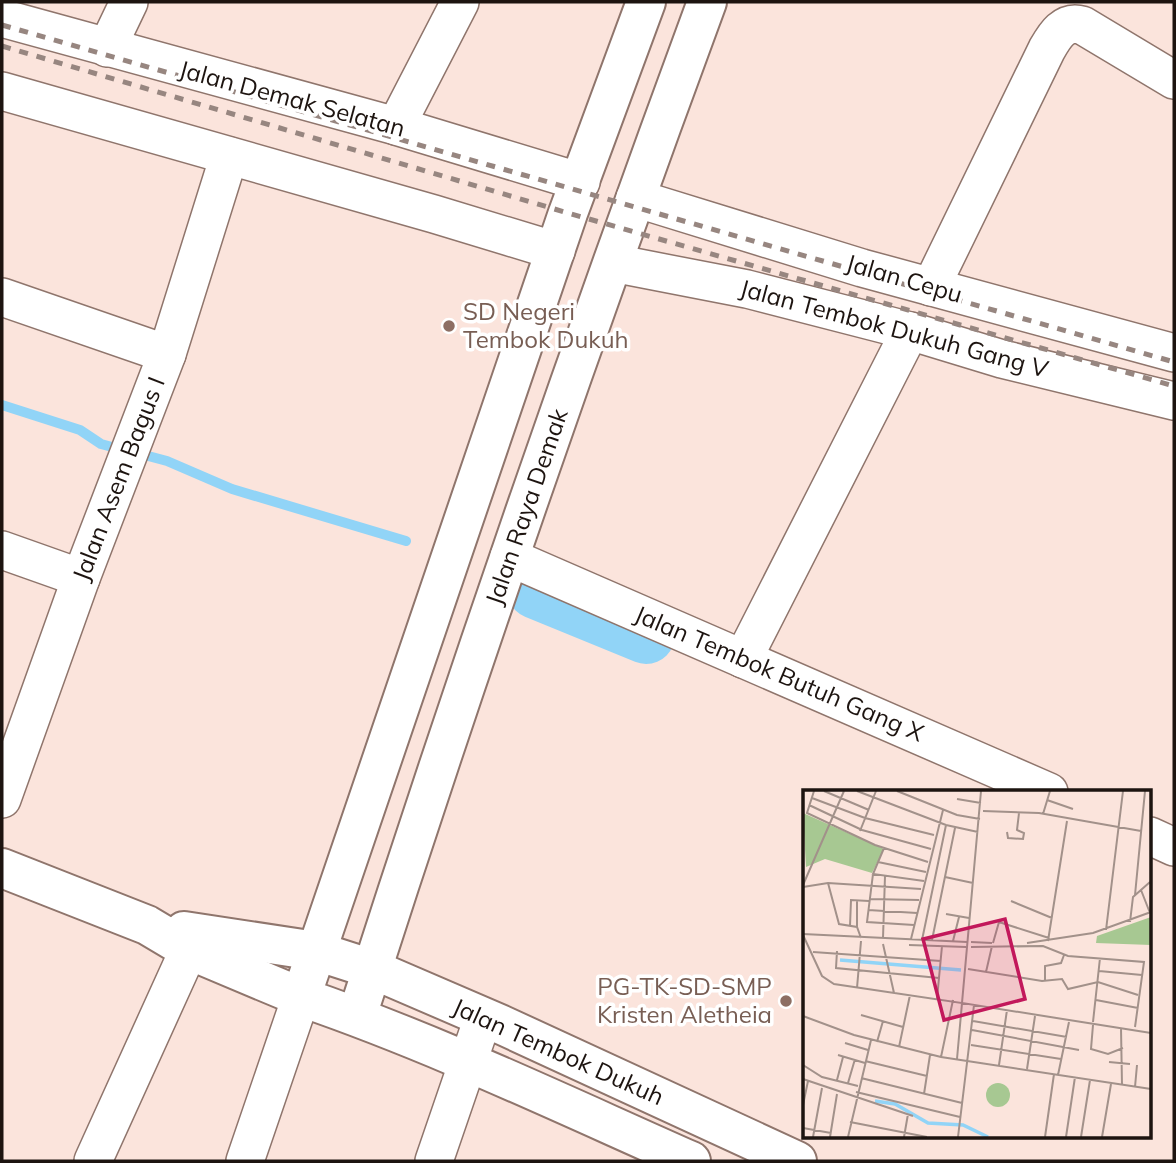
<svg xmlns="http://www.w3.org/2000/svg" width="1176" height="1163" viewBox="0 0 1176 1163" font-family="Mulish,sans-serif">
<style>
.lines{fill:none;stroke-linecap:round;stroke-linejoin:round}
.stream{stroke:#91d4f7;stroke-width:10}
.river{stroke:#91d4f7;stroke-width:58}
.street-casing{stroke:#8f756c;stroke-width:40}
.secondary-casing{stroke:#8f756c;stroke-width:42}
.highway-casing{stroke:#8f756c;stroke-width:42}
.street{stroke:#fff;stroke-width:37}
.secondary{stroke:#fff;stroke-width:38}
.highway{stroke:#fff;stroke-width:38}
.rail{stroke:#978680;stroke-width:5;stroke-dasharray:9 9;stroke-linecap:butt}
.education-dot{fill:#8d6e63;stroke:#fff;stroke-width:2.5}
.labels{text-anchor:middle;stroke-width:7;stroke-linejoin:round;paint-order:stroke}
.street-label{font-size:24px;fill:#1d1410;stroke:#fff}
.education-label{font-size:24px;fill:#785e54;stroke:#fff;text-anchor:start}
.inset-river{fill:none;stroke:#91d4f7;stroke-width:3.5}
.inset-road{fill:none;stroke:#a2918a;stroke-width:2}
.view{fill:#c2185b;fill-opacity:0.15;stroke:#c2185b;stroke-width:3.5}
.inset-edge{fill:none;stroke:#1d1410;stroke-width:3.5}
</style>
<rect width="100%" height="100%" fill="#fbe4dc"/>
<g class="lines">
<!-- stream -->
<g class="stream">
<polyline points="2,405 80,430 101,444 123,450"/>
<polyline points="137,453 167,461 232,489 406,541"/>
</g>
<!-- river -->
<polyline class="river" points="536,590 646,635"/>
<!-- street casing -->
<g class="street-casing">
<g id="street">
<polyline points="2,18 396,126 581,182"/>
<polyline points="107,48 129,2"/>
<polyline points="2,91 434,214 556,251"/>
<polyline points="396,126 460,2"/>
<polyline points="635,198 862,268 1174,353"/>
<polyline points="613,263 747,289 910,331 1002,359 1174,401"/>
<path d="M931,287l116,-238c8,-14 17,-29 35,-24l92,55"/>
<polyline points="2,297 167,354"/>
<polyline points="2,550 81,578"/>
<polyline points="509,557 1049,792"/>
<polyline points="743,659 910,331"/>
<polyline points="2,799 81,578 167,354 229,156"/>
<polyline points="1150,836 1174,847"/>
<polyline points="93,1161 196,934"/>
<polyline points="245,1161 301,997"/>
<polyline points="434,1161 483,1018"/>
</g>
</g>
<!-- secondary casing -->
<g class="secondary-casing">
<g id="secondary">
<polyline points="2,868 147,925 189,950 301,997"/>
<polyline points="184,931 316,951"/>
</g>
</g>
<!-- highway casing -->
<g class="highway-casing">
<g id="highway">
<path d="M646,2l-78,211 -267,784c134,46 261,107 390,164"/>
<polyline points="316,951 372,969 502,1025 797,1161"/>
<path d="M357,1016c109,-340 226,-678 350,-1014"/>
</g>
</g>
<!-- street -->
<use href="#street" class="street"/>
<!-- secondary -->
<use href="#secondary" class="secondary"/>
<!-- highway -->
<use href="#highway" class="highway"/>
<!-- rail -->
<g class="rail">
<polyline points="2,25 1174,362"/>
<polyline points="2,46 568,213 1174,386"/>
</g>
</g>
<!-- markers -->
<g class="education-dot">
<circle cx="449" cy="326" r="7"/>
<circle cx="786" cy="1001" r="7"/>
</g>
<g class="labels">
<!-- street labels -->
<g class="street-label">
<text transform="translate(292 99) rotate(15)" y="8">Jalan Demak Selatan</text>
<text transform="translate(904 279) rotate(16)" y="8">Jalan Cepu</text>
<text transform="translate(894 329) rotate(15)" y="8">Jalan Tembok Dukuh Gang V</text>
<text transform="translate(119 479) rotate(-69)" y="8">Jalan Asem Bagus I</text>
<text transform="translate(527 507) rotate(-71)" y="8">Jalan Raya Demak</text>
<text transform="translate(779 674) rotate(23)" y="8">Jalan Tembok Butuh Gang X</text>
<text transform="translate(558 1052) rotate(24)" y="8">Jalan Tembok Dukuh</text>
</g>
<!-- education labels -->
<g class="education-label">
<text x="463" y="320">SD Negeri<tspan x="463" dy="28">Tembok Dukuh</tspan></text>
<text x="772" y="995" text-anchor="end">PG-TK-SD-SMP<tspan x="772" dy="28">Kristen Aletheia</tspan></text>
</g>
</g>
<!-- overview -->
<g transform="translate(803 790)">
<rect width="348" height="348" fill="#fbe4dc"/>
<path d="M0,23l81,36 -12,24 -47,-14 -19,8zM348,127v28l-55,-2 1,-7z" fill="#a7c892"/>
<path d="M183 305a12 12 0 1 1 24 0a12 12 0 1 1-24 0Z" fill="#a7c892"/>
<path class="inset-river" d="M37,170l121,10M72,311l20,3 33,19 35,2 25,12"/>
<path class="inset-road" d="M11,1l-7,22 68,32 53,17M21,1l45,19M54,1l89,34 32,7M94,1l60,24 23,4M178,1l-19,212 189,30M9,8l53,20 69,17M154,9l24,4M244,10l26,9M6,15l53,25 69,19M180,21l56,2 102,18M240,24l7,-23M57,41l16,-40M204,42l1,6 15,1 1,-6 -7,-3 2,-17M81,58l-11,26 51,7M75,72l48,10M70,84l-6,48 47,3M142,87l28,6M25,93l11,41 18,3 4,11M348,94v-28M0,95l41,-94M0,97l25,-4 93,6M338,100l9,23M332,105l10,-104M66,109l50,1M208,111l41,17M65,120l49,3M143,124l23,4M327,132l3,-25 17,-15M47,136l1,-26 18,1M54,137v-27M303,140l17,-139M0,144l164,8M0,145l19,41 12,8 128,19 -5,56M80,148l2,-62M108,149l32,-129M119,150l24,-115M129,150l23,-112M150,151l6,-24M245,151l19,-120M168,152l21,1M190,153l6,-21 50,16M224,153l66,-10 58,-21M80,154l11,49M106,155l57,2M168,157l72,-1 25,10 76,6 -9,65M34,161l-1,17 103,10M10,162l128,9M165,179l74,12 20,-2 6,10 30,-7 40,13M296,181l43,4M183,182l6,-26M242,191v-15l16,-3 3,-8M54,198l4,-47M134,209l5,-53M293,210l42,8M58,225l42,12M0,226l51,19 87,22 210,32M170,231l94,16M290,232l7,-64M290,235l-2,24 17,5 15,-6M318,238l1,57M169,240l107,20M74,252l6,-21M42,253l23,7M168,255l90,14M96,257l11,-52M35,265l27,8M138,267l12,-57M62,271l62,15M306,272l21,2M0,275l19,12 36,9M196,275l8,-55M224,279l8,-53M255,285l11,-53M58,288l101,25M0,289l110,37M34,290l6,-23M45,293l7,-24M332,297l2,-22M53,302l104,25M121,304l6,-39M0,315l5,-24M47,332l77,15M0,338l28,5M10,347l9,-49M27,347l7,-43M45,347l23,-97M101,347l4,-23M155,347l16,-132M242,347l9,-63M263,347l9,-60M278,347l9,-57M299,347l9,-53"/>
<path class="view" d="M202,129l20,80 -81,21 -21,-81z"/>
<rect width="348" height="348" class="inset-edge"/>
</g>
<!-- border -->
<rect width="1176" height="1163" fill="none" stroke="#1d1410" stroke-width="7"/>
</svg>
